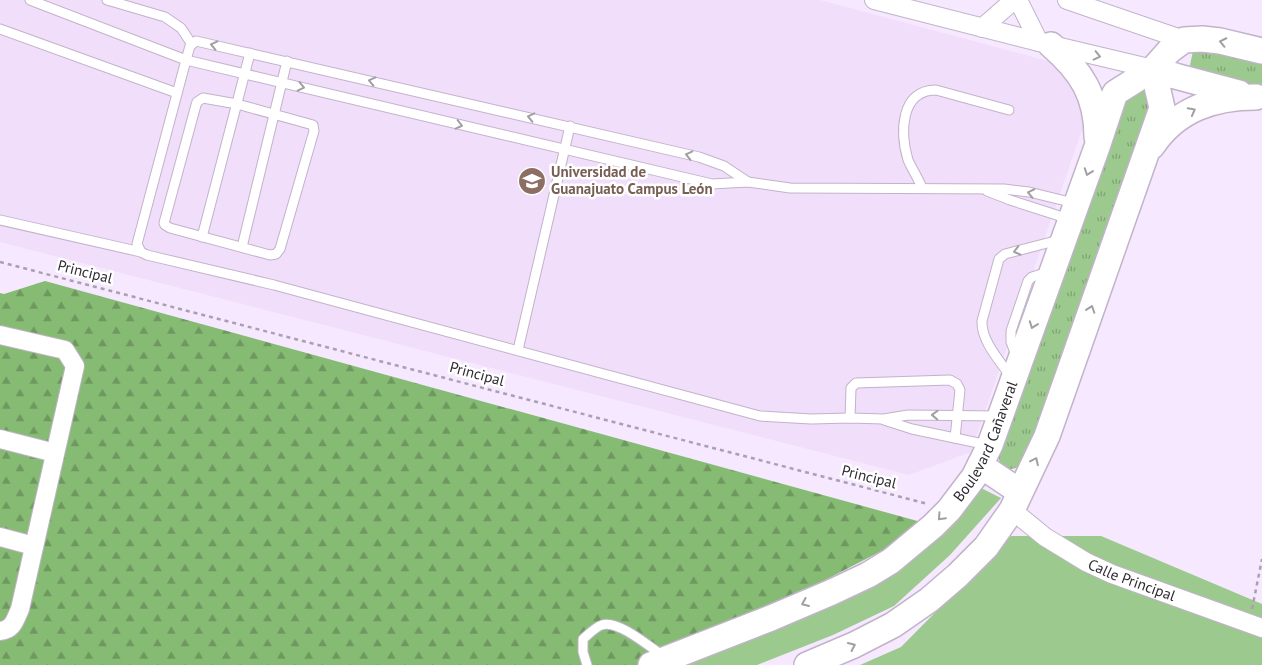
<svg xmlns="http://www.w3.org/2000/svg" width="1262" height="665" viewBox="0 0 1262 665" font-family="'PT Sans',sans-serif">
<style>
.built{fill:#f1defb}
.grass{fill:#9cc98d}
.forest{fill:url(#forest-firs)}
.park{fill:url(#park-tufts)}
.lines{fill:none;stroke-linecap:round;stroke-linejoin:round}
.lane-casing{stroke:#c1b3c9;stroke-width:11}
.street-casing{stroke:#c1b3c9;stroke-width:20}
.secondary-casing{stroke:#c1b3c9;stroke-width:28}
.path{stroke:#aba0b1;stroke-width:2.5;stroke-dasharray:4 4;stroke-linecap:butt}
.lane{stroke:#fff;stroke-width:9}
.street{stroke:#fff;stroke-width:18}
.secondary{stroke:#fff;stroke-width:25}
.oneway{stroke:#a19fa3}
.labels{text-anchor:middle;stroke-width:5;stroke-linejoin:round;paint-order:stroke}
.education-label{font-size:15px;font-weight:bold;fill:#785e54;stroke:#fff;text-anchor:start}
.street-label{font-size:15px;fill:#2f2a32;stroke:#fff}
</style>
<defs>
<pattern id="forest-firs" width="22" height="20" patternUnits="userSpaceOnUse" patternTransform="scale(1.25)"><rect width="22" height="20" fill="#86bb73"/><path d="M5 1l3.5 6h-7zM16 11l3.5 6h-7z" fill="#6e985f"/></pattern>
<pattern id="park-tufts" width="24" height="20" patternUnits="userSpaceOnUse" patternTransform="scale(1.25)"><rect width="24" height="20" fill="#9cc98d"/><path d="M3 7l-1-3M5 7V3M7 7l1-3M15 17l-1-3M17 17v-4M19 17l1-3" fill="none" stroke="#80a374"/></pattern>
</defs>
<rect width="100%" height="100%" fill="#f6e8fe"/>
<!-- built -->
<polygon class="built" points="0,0 820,0 1063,65 1081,94 1085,121 971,452 909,475 0,242"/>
<!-- grass -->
<g class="grass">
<polygon points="977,486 1001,498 950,555 894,606 833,635 757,665 684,665 872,587 930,543"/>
<polygon points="1011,536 1101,536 1262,604 1262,665 860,665 901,647"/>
</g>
<!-- forest -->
<polygon class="forest" points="45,281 932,525 660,665 0,665 0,293 4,294"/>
<!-- park -->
<g class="park">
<polygon points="1203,47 1262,62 1262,92 1193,72 1190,65 1193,51"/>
<polygon points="1150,84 1155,101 1023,466 1012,469 1002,468 999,460 999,451 1127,90"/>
</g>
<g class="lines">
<!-- lane casing -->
<g class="lane-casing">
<g id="lane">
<polyline points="30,0 186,60 712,184 748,182 790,188 1004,189 1029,192 1074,203"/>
<polyline points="107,0 165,17 181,28 191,43"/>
<polyline points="0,29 177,93"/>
<polygon points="203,98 237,104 313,125 314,131 280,249 276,254 270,255 170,228 165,225 164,223 196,105 197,102"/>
<polyline points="748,182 724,166 699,157 196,41 190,46 186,60 137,244 141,252 147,255 274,285 760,416 811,419 850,418 884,419 908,415 999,416"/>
<path d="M922,188c-4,-10 -10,-19 -14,-28 -8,-27 -8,-70 28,-70l73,20"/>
<polyline points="987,191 1010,200 1069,219"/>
<polyline points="0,220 141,252"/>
<polyline points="202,237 250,53"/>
<polyline points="242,247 287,61"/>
<polyline points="518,350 570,126"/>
<polyline points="1016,355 1011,342 1011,331 1028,281 1032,277 1048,272"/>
<path d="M1011,377c-11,-16 -30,-36 -29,-56l17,-62 6,-5 54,-14"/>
<polyline points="850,418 851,388 856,383 950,380 957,384 960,390 955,438"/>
<polyline points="884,420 912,429 988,445"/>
<path d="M587,665l-4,-13v-13c5,-4 12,-12 19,-14 15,-6 48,22 61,31"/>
</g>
</g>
<!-- street casing -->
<g class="street-casing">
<g id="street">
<polyline points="874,0 1039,42 1153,69"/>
<polyline points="1018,0 1039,42"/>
<polyline points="1067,0 1184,40"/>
<polyline points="982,28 1014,0"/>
<path d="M0,335l65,15 10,16 -55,243c-5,11 -7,21 -20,22"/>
<polyline points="0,439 55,453"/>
<path id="s1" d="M1012,510l33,27 41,25 26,12 150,54"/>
<polyline points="0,537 34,546"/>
</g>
</g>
<!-- secondary casing -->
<g class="secondary-casing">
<g id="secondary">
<path d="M1051,45c30,26 46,50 46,92"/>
<polyline points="1153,69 1175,76 1239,93"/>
<path d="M1152,146c25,-37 62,-49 104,-49"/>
<polyline points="980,465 1020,492"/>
<path id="s2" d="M651,665l120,-47 61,-26 36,-17 23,-14 42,-35 16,-16 25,-33 16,-32 107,-298 18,-54 38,-24 16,-18 15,-11 18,-1 18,2 42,10"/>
<polyline points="807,665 854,645 893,625 929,600 958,575 986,547 1012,510 1047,436 1162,108 1153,69"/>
</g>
</g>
<!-- path -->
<g class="path">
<polyline points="0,262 928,504"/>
<polyline points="1252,609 1262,559"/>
</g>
<!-- lane -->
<use href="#lane" class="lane"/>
<!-- street -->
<use href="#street" class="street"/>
<!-- secondary -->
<use href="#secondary" class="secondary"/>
</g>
<!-- one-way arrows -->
<defs><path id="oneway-chevron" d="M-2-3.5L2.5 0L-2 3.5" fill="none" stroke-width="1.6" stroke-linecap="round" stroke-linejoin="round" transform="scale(1.25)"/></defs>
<g class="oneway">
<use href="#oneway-chevron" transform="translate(1223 42) rotate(-168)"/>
<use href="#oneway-chevron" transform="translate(214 45) rotate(-167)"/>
<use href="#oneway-chevron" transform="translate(1097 56) rotate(13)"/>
<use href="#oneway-chevron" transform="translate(372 81) rotate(-167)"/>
<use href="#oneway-chevron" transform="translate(301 87) rotate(13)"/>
<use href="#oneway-chevron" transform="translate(1192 111) rotate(-28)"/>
<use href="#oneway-chevron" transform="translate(531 117) rotate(-167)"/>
<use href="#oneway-chevron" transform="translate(459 125) rotate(14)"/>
<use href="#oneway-chevron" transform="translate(689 155) rotate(-167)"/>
<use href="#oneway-chevron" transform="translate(1088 172) rotate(110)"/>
<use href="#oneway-chevron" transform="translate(1031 193) rotate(-168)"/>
<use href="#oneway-chevron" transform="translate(1017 251) rotate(166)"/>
<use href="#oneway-chevron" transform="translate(1091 309) rotate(-71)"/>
<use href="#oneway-chevron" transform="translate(1033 325) rotate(110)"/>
<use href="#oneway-chevron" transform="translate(935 415) rotate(-178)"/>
<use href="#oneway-chevron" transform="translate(1035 461) rotate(-64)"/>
<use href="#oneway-chevron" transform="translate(941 517) rotate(133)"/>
<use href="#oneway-chevron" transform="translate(805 603) rotate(157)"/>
<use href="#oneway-chevron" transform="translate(852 646) rotate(-25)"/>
</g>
<!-- icons -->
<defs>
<g id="university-disc" transform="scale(1.4375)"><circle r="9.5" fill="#8d6e63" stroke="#fff"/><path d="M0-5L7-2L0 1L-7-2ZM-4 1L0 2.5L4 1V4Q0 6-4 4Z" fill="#fff"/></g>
</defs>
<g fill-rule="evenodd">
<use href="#university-disc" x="532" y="181"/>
</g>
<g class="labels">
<!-- education labels -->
<g class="education-label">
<text x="551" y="177">Universidad de<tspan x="551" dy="17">Guanajuato Campus León</tspan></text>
</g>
<!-- street labels -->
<g class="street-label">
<text transform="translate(85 272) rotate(14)" y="5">Principal</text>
<text transform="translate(477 374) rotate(15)" y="5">Principal</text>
<text dy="5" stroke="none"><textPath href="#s2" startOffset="418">Boulevard Cañaveral</textPath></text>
<text transform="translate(869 477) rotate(14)" y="5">Principal</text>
<text dy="5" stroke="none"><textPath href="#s1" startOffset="140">Calle Principal</textPath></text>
</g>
</g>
</svg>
